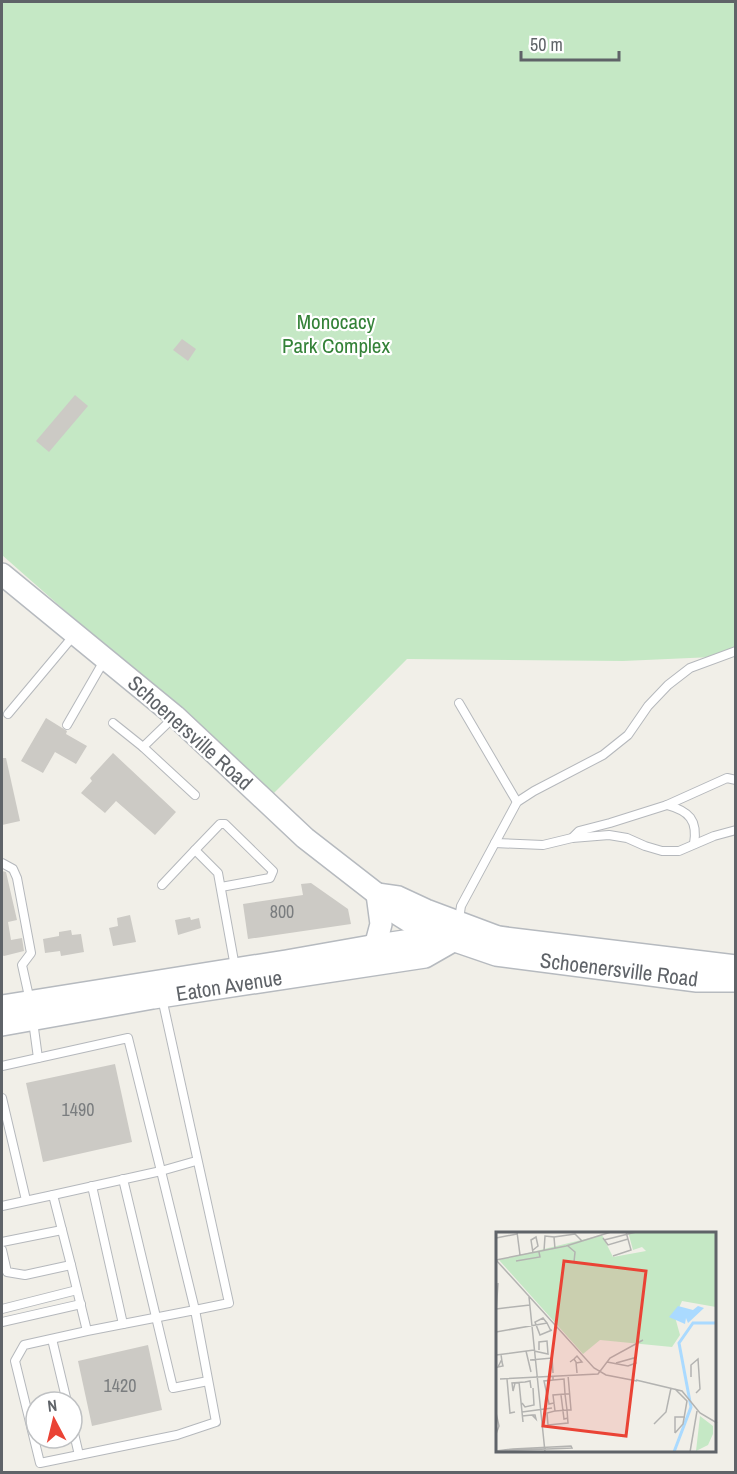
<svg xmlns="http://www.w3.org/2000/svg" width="737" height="1474" viewBox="0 0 737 1474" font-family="'Archivo Narrow',sans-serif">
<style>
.green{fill:#c5e8c5}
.building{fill:#cccac5}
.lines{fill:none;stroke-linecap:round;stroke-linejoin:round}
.lane-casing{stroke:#b5b8bc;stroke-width:10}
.secondary-casing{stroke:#b6babf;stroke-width:24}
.lane{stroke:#fff;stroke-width:8}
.secondary{stroke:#fff;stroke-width:21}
.labels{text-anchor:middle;stroke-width:4.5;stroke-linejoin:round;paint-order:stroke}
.number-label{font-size:18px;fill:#7a7d7f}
.park-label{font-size:21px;fill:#348238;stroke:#fff}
.street-label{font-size:21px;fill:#5f6368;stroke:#fff}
.inset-river{fill:none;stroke:#aadaff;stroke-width:3}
.inset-road{fill:none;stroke:#b3b3b1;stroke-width:1.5}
.view{fill:#ea4335;fill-opacity:0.15;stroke:#ea4335;stroke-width:3}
.inset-edge{fill:none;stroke:#5f6368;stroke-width:3}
</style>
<rect width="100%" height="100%" fill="#f1efe8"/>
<!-- green -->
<polygon class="green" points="2,2 735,2 735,656 623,661 407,659 273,794 2,555"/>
<!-- building -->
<g class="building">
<polygon points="182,339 196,349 188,361 173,350"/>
<polygon points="75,395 88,406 49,452 36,441"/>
<polygon points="46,718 67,731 66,734 87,746 76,764 55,752 43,773 21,761"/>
<polygon points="113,753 176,812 155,835 116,801 105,813 81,793 92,781 90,778"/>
<polygon points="2,758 6,758 20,821 2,825"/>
<polygon points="2,871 6,872 17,920 8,922 11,940 22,938 24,951 4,956 2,955"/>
<polygon points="311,883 348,909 351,924 248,939 243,904 303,895 301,884"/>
<polygon points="130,915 136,942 113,946 109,928 118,926 117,918"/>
<polygon points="190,917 191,920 199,918 201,928 178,935 175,920"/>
<polygon points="71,930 72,935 81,934 84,952 61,956 60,951 45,953 43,939 59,936 59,932"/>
<polygon points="115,1064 132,1142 43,1162 26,1083"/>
<polygon points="148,1345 162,1410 92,1426 78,1361"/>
</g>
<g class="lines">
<!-- lane casing -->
<g class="lane-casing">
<g id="lane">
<polyline points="459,703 517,802"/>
<polyline points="8,714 75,634"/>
<polyline points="174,717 143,747 195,795"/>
<polyline points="113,723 143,747"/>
<polyline points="67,725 105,659"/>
<path d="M667,805c22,6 31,15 27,39"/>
<polyline points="572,838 579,831 610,823 667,805 727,778 736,780"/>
<polyline points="495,843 543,845 572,838 609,835 627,838 645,846 662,851 679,851 714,836 736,830"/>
<polyline points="195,850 220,824 225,824 273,871 270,878 221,887"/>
<polyline points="2,863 13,869 17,878 31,953 22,965 30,1001"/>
<polyline points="162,885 195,850 218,873 235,967"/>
<polyline points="459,919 461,906 517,802 534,791 603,755 628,735 648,706 668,685 690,668 736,651"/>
<polyline points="162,998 229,1303 195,1310 161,1171 196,1161"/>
<polyline points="33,1021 38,1058"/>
<polyline points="2,1066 128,1038 161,1171 53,1195 71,1265 25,1275 7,1272 2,1250"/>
<polyline points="2,1098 26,1200"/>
<polyline points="123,1179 173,1388 208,1381"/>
<polyline points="92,1186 123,1324"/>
<polyline points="2,1206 53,1195"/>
<polyline points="2,1242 62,1230"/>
<polyline points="71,1265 87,1331 24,1345 15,1361 40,1463 177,1435 216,1422 195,1310 87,1331"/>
<polyline points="2,1309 77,1290"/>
<polyline points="2,1322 81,1304"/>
<polyline points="52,1339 67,1402"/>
<polyline points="72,1425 79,1455"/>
</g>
</g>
<!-- secondary casing -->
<g class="secondary-casing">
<g id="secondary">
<polyline points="2,574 175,716 305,838 377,894 388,908 423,930 496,955 697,981 736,981"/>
<polyline points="377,894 398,897 426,910 498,937 736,966"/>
<polyline points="371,946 376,943 381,924 377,894"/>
<polyline points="2,1006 286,961 371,946 418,939 453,941 498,937"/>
<polyline points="2,1025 153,998 425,957 453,941"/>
</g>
</g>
<!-- lane -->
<use href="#lane" class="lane"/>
<!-- secondary -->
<use href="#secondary" class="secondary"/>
</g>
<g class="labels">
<!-- number labels -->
<g class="number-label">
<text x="282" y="918">800</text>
<text x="78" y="1116">1490</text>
<text x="120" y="1392">1420</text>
</g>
<!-- park labels -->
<g class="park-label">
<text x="336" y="329">Monocacy<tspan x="336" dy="24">Park Complex</tspan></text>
</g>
<!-- street labels -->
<g class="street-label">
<text transform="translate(190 733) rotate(42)" y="7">Schoenersville Road</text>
<text transform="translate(619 970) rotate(7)" y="7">Schoenersville Road</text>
<text transform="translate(229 986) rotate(-9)" y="7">Eaton Avenue</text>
</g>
</g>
<!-- overview -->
<g transform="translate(496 1232)">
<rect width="220" height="220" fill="#f1efe8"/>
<path d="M132,0h88v75l-34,-6 -7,16 5,18 -8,12 -72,-7 -17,14 -84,-94 103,-25 11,22 33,-6 -4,-4 -9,3zM204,184l13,10v8l-5,11 -12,6z" fill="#c5e8c5"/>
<path d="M182,74l15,4 5,-4 6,2 -16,15 -2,-5 -1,6 -16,-7z" fill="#aadaff"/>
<path class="inset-river" d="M178,220l17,-45 -12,-64 14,-20h24"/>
<path class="inset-road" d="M21,0l3,23M58,5l21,-3 7,7M0,6l21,-4M107,6l5,7 20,-6M108,8l32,-8M72,14l7,6 -1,10M37,18l5,-4 -2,-9 -5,3 2,13M48,19l1,-15 9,1 1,12M117,24l18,-6 -5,-18M0,28l70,-14 45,-14M0,28l98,108 12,7 31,6M20,29l24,-4 -1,-5M33,65l16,155M0,77l34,-4M0,81l2,-30M51,91l-4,-5 -8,4 5,13 12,-5M0,100l51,-9 4,8M30,119l5,21M38,119l14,3 -1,-13 -8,1v8M5,122l1,8 1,4 -5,1 4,-8M0,123l38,-5M78,127l3,-3 5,6 -6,1M34,128l22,-2 1,15M74,130l4,-3 2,3 1,11M111,130l21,4 8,-3 -2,-5 -18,5M72,143l3,35h-4l-2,-16h5M57,144v4l-9,1 5,23 5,-1 -1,-8 12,-1 -1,-15 -11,1M195,145v-12l7,-6 2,30 -4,4M4,147l98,-5 12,-16 33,-18M11,147l3,34 5,-1M140,148l46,11 18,22 17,10M23,150l4,40M19,151l-2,8 -1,-8 13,-1 5,-1 1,7M179,157l12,12 -4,23 -8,9M65,163l3,24 4,-1M26,171l3,4 9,-2 -1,-17M58,171l1,8 -8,2 1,12 20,-2 -1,-13 -12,1M26,180l30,-4M0,181l3,13 -3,8M26,184l10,-1h3l1,4 -4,-4M158,192l12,-12 5,-24M179,201v-16h10M0,219l17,-2 58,-3 1,2 -75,3M194,220l7,-41"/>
<path class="view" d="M68,29l82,10 -20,165 -83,-10z"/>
<rect width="220" height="220" class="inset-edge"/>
</g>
<!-- border -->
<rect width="737" height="1474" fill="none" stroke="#5f6368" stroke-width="6"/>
<!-- north arrow -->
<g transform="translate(54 1420) rotate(353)"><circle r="28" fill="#ffffff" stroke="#bfc1c3" stroke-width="1.5"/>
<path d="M0-4.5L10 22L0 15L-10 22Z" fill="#ea4335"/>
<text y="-9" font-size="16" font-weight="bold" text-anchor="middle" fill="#5f6368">N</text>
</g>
<!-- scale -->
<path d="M521 51v9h98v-9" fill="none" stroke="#5f6368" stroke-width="3"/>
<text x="530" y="51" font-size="18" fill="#5f6368" stroke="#ffffff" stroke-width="4.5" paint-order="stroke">50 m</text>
</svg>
